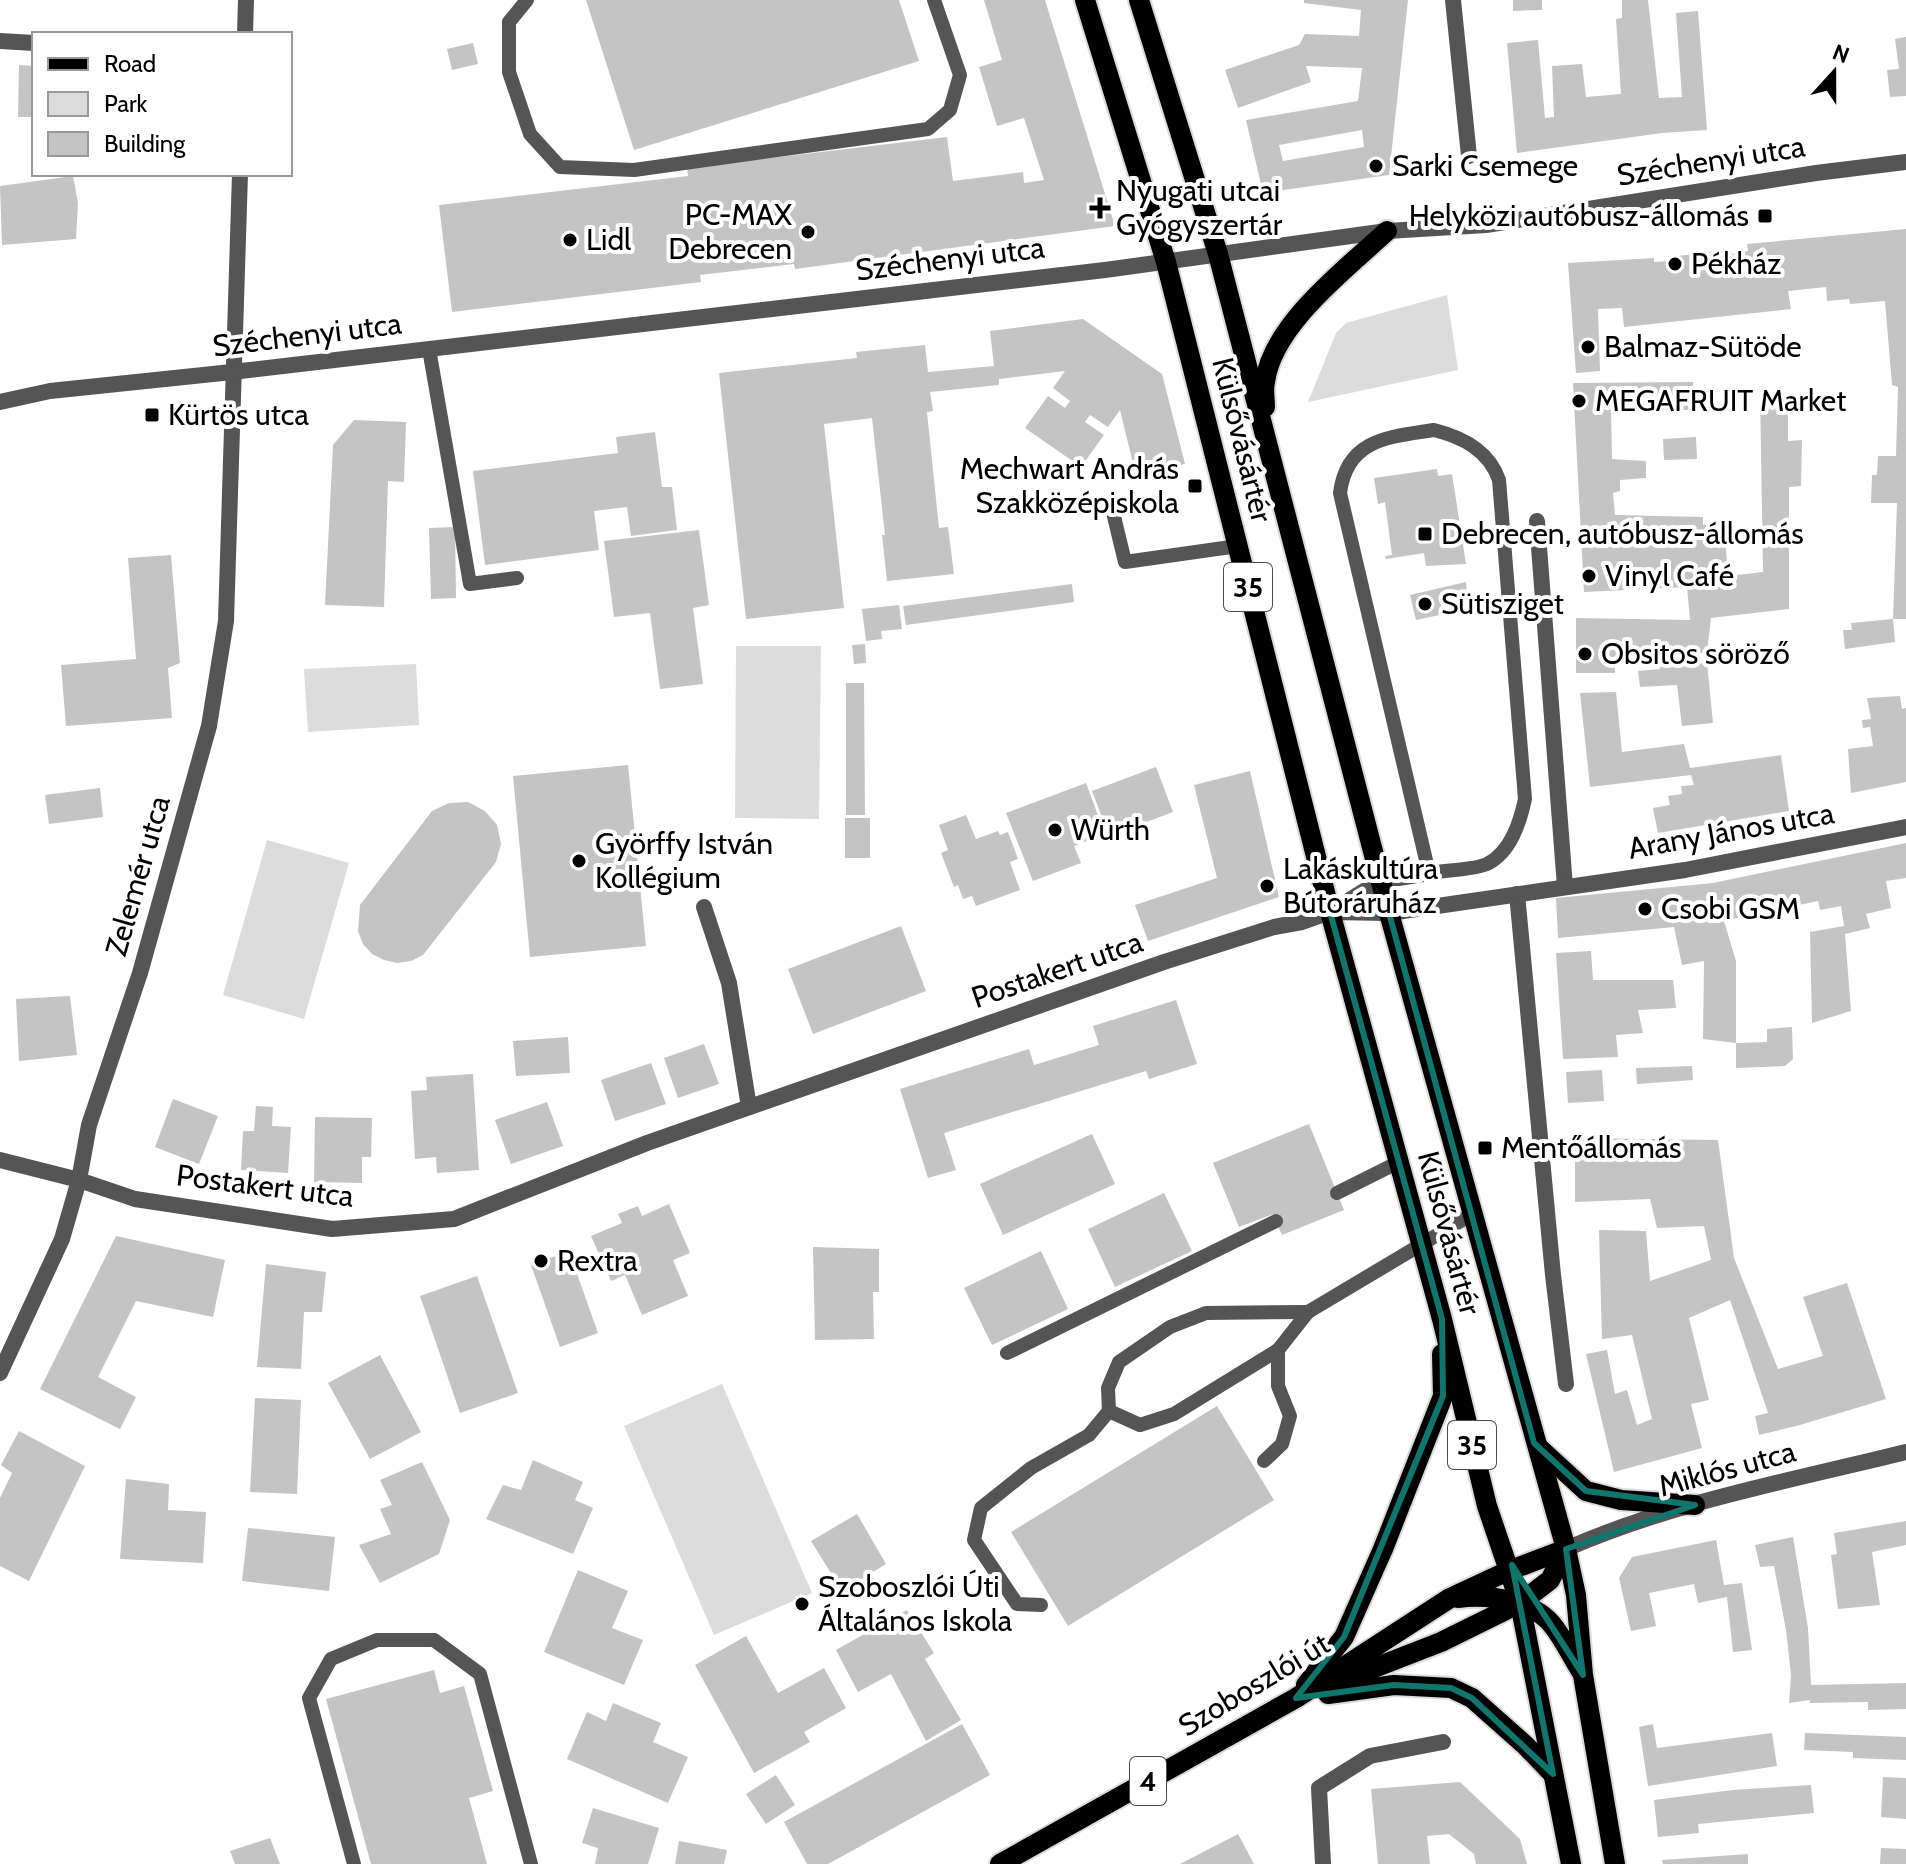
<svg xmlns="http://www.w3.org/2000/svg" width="1906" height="1864" viewBox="0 0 1906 1864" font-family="Cabin,sans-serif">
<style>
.green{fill:#dcdcdc}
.building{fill:#c4c4c4;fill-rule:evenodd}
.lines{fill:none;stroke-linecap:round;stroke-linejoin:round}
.primary-casing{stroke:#dbdbdb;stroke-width:24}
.service{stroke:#555;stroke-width:14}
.minor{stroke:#555;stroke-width:16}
.tertiary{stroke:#555;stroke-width:16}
.primary{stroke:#000;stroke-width:20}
.marked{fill:none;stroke:#0f766e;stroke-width:6;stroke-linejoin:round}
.poi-dot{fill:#000;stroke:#fff;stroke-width:3}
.labels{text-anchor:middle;stroke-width:8;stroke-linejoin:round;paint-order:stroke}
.shield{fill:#fff;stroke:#4c4c4c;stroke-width:2}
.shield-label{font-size:28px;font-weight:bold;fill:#000}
.street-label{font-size:30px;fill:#000;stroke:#fff}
.poi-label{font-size:30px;fill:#000;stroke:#fff;text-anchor:start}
</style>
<rect width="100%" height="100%" fill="#fff"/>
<!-- green -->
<g class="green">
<polygon points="1447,295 1458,370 1308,402 1336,333 1346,323"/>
<polygon points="736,646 821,646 819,819 735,818"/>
<polygon points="416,664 419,725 308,732 304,669"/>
<polygon points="267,840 349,863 304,1019 223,995"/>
<polygon points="722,1384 812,1593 714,1635 624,1426"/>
</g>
<!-- building -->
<g class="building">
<polygon points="586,0 899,0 919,61 634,150"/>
<polygon points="984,0 1045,0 1115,226 795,269 794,264 700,275 701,282 452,312 439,205 688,176 687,168 947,137 953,181 1023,172 1024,183 1044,180 1024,118 997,126 979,67 1002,60"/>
<path d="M1304,0h104l-19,175 -126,18 -17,-73 112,-19 4,-33 -56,-2 5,16 -73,26 -13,-38 74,-25 6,-11 54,2 2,-26 -57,-7zM1362,130l2,17 -81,14 -4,-16z"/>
<polygon points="1513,0 1542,0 1542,10 1513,11"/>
<polygon points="1622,0 1648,0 1659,98 1682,97 1676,13 1698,11 1707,130 1662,133 1517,153 1507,43 1538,40 1545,118 1554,117 1552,66 1582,64 1586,97 1621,94 1616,19 1622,18"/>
<polygon points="1906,37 1906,96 1890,97 1887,70 1899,69 1895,39"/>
<polygon points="473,43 478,64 452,70 447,49"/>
<polygon points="19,65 34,66 34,117 18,117"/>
<polygon points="73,176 78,203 76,239 2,245 0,186"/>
<polygon points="1906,229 1906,619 1893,619 1895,642 1845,649 1843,630 1852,630 1851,623 1893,619 1897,503 1871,503 1872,475 1877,475 1878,456 1896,456 1898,387 1892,385 1885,301 1850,304 1849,299 1827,301 1826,287 1788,291 1791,309 1624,327 1622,308 1598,309 1600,371 1576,373 1568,263 1654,258 1654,262 1670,261 1669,257 1694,254 1694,258 1707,256 1706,252 1732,250 1732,254 1748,251 1747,244"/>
<polygon points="1083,319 1162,374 1185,464 1136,476 1120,410 1108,427 1090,415 1085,422 1104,435 1081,467 1025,428 1048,396 1065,408 1070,401 1053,388 1065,371 999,379 999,385 930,392 933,411 927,412 939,528 948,527 954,574 887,581 882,535 885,535 872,418 824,424 844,608 746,619 719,373 857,358 856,352 925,345 928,372 994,366 990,331"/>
<polygon points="1693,382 1695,410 1611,409 1612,459 1646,461 1646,478 1620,480 1620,491 1613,493 1615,515 1703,517 1703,525 1724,524 1728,576 1763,572 1760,391 1788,393 1788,441 1802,440 1801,486 1789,487 1789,609 1711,618 1707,653 1615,656 1615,673 1576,673 1576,618 1690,620 1687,587 1584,592 1573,383"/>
<polygon points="354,420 406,422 404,482 388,481 384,607 325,605 333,445"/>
<polygon points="655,432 662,487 672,487 677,530 631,536 627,507 594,511 599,550 485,565 473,471 618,453 616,437"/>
<polygon points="1696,437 1697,459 1664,460 1663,439"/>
<polygon points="1437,469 1438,476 1452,474 1466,564 1426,566 1424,553 1386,559 1385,556 1392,555 1385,502 1378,504 1374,478"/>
<polygon points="455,527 456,598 431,599 429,528"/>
<polygon points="699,530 709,605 693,608 703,684 660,689 650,613 614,617 604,541"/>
<polygon points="171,555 180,663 168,668 172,718 66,726 61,665 136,659 128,558"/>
<polygon points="1466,582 1468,609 1416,620 1410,595"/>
<polygon points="1072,584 1074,602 906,625 903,606"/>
<polygon points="899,605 902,629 881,631 882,639 866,641 862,609"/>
<polygon points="865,644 866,663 854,664 852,645"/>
<polygon points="1707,663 1713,723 1682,726 1677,685 1640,687 1638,671 1660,669 1659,665"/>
<polygon points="846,683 864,683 865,815 846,815"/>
<polygon points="1616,692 1622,752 1684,744 1690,768 1781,755 1789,811 1658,833 1653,808 1670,805 1668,796 1682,794 1681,786 1694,785 1691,775 1590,787 1580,693"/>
<polygon points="1900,696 1902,709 1906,708 1906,782 1851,793 1848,749 1873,746 1870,727 1863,728 1862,720 1871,719 1867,698"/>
<polygon points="628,765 646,946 530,957 513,776"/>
<polygon points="1156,767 1173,812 1109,836 1092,791"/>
<polygon points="1250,771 1279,897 1148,941 1135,905 1217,878 1194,785"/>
<polygon points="1086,783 1105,834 1074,846 1081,863 1033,881 1006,813"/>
<polygon points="100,788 103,817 49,824 45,795"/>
<polygon points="468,802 485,811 497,825 501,844 496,862 423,955 411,961 397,963 384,960 372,954 363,944 358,931 360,905 432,811 449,803"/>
<polygon points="966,815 976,839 998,831 1000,835 1008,832 1018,859 1010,862 1020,890 976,906 972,896 963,899 958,885 954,887 941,853 948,850 939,825"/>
<rect x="845" y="818" width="25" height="40"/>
<polygon points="1906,843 1906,878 1886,881 1891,908 1866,914 1870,928 1845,934 1851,1011 1812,1023 1810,932 1844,926 1841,906 1820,910 1818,901 1724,921 1736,961 1736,1043 1703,1039 1704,961 1682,965 1674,927 1558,938 1556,898 1713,883"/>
<polygon points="901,926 926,991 813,1034 788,969"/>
<polygon points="1591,951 1593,980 1673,980 1676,1008 1638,1010 1643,1033 1616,1035 1618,1057 1563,1059 1556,953"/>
<polygon points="70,996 77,1055 19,1061 16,999"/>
<polygon points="1176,1000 1197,1064 1149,1079 1146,1071 944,1133 956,1170 928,1178 900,1089 1029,1049 1034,1065 1099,1045 1093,1026"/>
<polygon points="1792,1027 1793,1059 1785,1066 1736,1068 1736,1043 1767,1042 1767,1029"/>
<polygon points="568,1037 570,1073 516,1076 513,1041"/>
<polygon points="704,1044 719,1084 678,1098 664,1058"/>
<polygon points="651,1063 666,1104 615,1121 601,1080"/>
<polygon points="1692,1066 1693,1080 1637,1084 1636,1068"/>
<polygon points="1602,1070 1604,1101 1568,1103 1566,1072"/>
<polygon points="473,1074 479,1170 437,1173 436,1157 415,1159 411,1091 427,1090 426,1077"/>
<polygon points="173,1099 218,1116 199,1164 155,1147"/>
<polygon points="547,1102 563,1146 511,1164 495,1120"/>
<polygon points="256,1106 273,1107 272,1126 291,1127 288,1173 241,1170 243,1131 254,1131"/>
<polygon points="315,1117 372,1118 371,1157 362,1157 362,1183 314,1182"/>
<polygon points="1309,1124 1344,1210 1282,1235 1273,1214 1239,1227 1213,1163"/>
<polygon points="1092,1134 1115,1184 1003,1235 980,1184"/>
<polygon points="1575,1138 1718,1140 1734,1258 1778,1369 1823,1356 1803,1297 1847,1283 1886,1399 1800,1425 1759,1435 1755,1416 1768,1413 1730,1300 1689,1318 1709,1400 1691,1404 1702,1448 1614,1472 1586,1354 1607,1350 1615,1394 1627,1390 1637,1425 1652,1419 1632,1335 1602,1339 1599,1230 1646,1231 1650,1281 1711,1260 1704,1226 1657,1228 1650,1199 1575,1202"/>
<polygon points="1164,1193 1192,1251 1115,1287 1088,1229"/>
<polygon points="669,1204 690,1253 673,1260 688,1296 642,1315 625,1275 611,1281 591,1236 622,1223 618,1214 638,1206 642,1216"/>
<polygon points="116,1236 225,1260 213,1317 136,1301 98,1377 136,1397 120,1429 40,1389"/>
<polygon points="813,1247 879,1249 879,1292 873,1292 874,1339 815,1340"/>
<polygon points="569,1251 598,1333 560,1347 531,1265"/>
<polygon points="1041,1251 1068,1309 992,1345 964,1288"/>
<polygon points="266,1264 326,1272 322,1312 304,1312 301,1369 257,1367"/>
<polygon points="477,1276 518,1393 460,1413 420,1296"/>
<polygon points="380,1355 421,1432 370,1459 328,1383"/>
<polygon points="255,1398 301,1400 297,1494 250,1492"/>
<polygon points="1217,1406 1274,1500 1068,1626 1011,1532"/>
<polygon points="19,1431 85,1466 29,1581 0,1566 0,1498 12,1473 1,1465"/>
<polygon points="533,1460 583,1482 575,1500 593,1508 573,1554 486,1519 503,1485 521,1490"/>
<polygon points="422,1462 450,1520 439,1554 380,1583 359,1545 391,1534 380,1509 392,1505 380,1480"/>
<polygon points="126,1479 169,1484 168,1510 206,1512 203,1563 120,1559"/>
<polygon points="857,1514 886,1564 842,1591 811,1541"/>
<polygon points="1906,1521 1906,1545 1872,1552 1880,1605 1838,1609 1831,1555 1837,1554 1834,1533"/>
<polygon points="248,1528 335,1537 329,1591 242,1581"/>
<polygon points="1793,1537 1808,1628 1811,1685 1906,1683 1906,1709 1868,1710 1868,1702 1810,1703 1810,1700 1789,1703 1791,1675 1786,1630 1774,1566 1760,1567 1755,1545"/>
<polygon points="1716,1540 1724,1585 1742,1583 1752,1650 1733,1652 1727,1597 1698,1603 1694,1584 1649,1593 1656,1626 1631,1631 1619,1578 1632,1557"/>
<polygon points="578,1570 628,1591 612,1628 643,1640 624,1685 544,1652"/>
<polygon points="907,1610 934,1653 925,1659 961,1720 926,1741 891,1674 858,1692 836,1650"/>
<polygon points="746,1636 778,1693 824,1668 846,1708 804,1732 810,1742 754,1773 695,1665"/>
<polygon points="434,1670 440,1693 464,1686 493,1791 469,1798 487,1864 371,1864 326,1699"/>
<polygon points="613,1703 661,1723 653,1742 688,1757 668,1803 567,1759 587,1712 606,1721"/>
<polygon points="962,1724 990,1775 828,1864 807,1864 784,1822"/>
<polygon points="1653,1724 1657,1748 1772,1733 1777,1766 1648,1786 1639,1727"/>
<polygon points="1805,1733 1906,1737 1906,1760 1853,1758 1853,1752 1804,1750"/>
<polygon points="776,1775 795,1805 766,1824 746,1794"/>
<polygon points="1883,1777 1906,1778 1906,1819 1881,1817"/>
<polygon points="1460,1782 1520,1839 1527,1864 1476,1864 1474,1854 1449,1834 1427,1836 1430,1864 1378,1864 1371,1789"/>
<polygon points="1811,1785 1814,1813 1698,1824 1699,1833 1658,1837 1654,1800 1733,1790"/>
<polygon points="593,1808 659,1828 648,1864 595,1864 598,1848 582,1843"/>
<polygon points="1238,1834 1254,1864 1180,1864"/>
<polygon points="270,1838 280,1864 235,1864 230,1851"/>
<polygon points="679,1841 727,1850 724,1864 675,1864"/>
<polygon points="1881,1848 1906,1849 1906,1864 1880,1864"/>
<polygon points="1748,1854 1748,1864 1663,1864 1662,1860"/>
</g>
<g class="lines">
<!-- primary casing -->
<g class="primary-casing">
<g id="primary">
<polyline points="1085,0 1166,262 1330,912 1442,1319 1487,1506 1520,1603 1571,1864"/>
<polyline points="1139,0 1218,254 1389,913 1566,1549 1576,1595 1583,1675 1615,1864"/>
<path d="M1265,407c0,-8 -2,-17 0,-25 7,-57 82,-114 122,-151"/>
<polyline points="1538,1447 1586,1491 1621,1500 1695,1505"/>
<path d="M1458,1598c31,-4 76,2 96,29 10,13 18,30 27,44"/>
<polyline points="1338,1682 1441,1642 1520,1603 1550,1580 1566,1549"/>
<polyline points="1306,1685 1344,1637 1383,1549 1443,1396 1442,1354"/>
<polyline points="1328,1694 1394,1685 1451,1688 1472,1698 1525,1745 1552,1773"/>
<polyline points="1000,1864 1296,1698 1450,1598 1508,1571 1566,1549"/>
</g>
</g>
<!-- service -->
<g class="service">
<polyline points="527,0 509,22 509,72 530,134 560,167 634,170 928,129 950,110 960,75 934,0"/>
<polyline points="429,349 470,584 517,578"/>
<path d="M1434,430c28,7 55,20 65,50l26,319c-5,23 -14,53 -38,65 -13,6 -42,6 -58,9l-89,-380c7,-55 50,-56 94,-63z"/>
<polyline points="1112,508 1125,562 1238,546"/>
<polyline points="1337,1193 1399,1162"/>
<polyline points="1278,1350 1174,1414 1140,1425 1109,1411 1108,1388 1119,1362 1170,1327 1206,1313 1308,1312"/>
<polyline points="1007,1353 1276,1221"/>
<polyline points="1264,1461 1282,1444 1290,1416 1278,1386 1278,1350 1308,1312 1474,1213"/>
<polyline points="1041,1605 1017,1604 974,1540 981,1508 1031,1468 1089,1435 1109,1411"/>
<polyline points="354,1864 309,1698 331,1659 377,1640 434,1640 480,1674 531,1864"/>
</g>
<!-- minor -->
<g class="minor">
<polyline points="1453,0 1469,156"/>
<polyline points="245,34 246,0"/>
<polyline points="0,41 34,43"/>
<polyline points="1537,521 1565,887"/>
<polyline points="1517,894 1553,1275 1566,1384"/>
<polyline points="704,907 729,983 749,1107"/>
<polyline points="1332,911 1380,881 1429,873"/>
<polyline points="0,1160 79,1180 135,1199 332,1229 454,1219 647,1143 1164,962 1274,927 1302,922 1330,912 1389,913 1685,870 1906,827"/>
<polyline points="0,1373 62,1239 79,1180 89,1125 140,973 209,726 226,621 240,174"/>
<polyline points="1323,1864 1319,1788 1370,1756 1443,1742"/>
</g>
<!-- tertiary -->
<g class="tertiary">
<polyline points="0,402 50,391 232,372 1105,270 1387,231 1486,225 1816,173 1906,162"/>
<path d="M1566,1549c107,-47 227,-69 340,-97"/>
</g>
<!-- primary -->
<use href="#primary" class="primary"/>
</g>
<!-- marked area -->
<path class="marked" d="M1330,912l59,1 145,530 52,48 109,14 -129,44 17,126 -71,-110 41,209 -81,-76 -21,-10 -57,-3 -98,13 48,-61 99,-241 -1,-77z"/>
<!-- markers -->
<g class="poi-dot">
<circle cx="1376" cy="166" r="8"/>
<path d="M1096 196h8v8h8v8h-8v8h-8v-8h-8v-8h8z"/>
<rect x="1757" y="208" width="16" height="16" rx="4"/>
<circle cx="808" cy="232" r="8"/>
<circle cx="570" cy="240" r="8"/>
<circle cx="1675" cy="264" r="8"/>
<circle cx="1588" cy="347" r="8"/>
<circle cx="1579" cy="401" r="8"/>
<rect x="144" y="407" width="16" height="16" rx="4"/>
<rect x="1187" y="478" width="16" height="16" rx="4"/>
<rect x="1417" y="526" width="16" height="16" rx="4"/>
<circle cx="1589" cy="576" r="8"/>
<circle cx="1425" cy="604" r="8"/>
<circle cx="1585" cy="654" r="8"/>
<circle cx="1055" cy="830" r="8"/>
<circle cx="579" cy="861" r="8"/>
<circle cx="1267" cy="886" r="8"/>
<circle cx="1645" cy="909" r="8"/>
<rect x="1477" y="1140" width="16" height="16" rx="4"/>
<circle cx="541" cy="1261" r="8"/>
<circle cx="802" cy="1604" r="8"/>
</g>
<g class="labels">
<!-- shield labels -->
<g class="shield">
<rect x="1224" y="563" width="48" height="48" rx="6"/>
<rect x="1448" y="1421" width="48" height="48" rx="6"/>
<rect x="1130" y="1757" width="36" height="48" rx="6"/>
</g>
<g class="shield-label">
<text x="1248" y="597">35</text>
<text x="1472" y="1455">35</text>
<text x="1148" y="1791">4</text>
</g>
<!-- street labels -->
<g class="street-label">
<text transform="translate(1711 161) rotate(-9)" y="10">Széchenyi utca</text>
<text transform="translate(950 259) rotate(-7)" y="10">Széchenyi utca</text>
<text transform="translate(307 335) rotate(-7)" y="10">Széchenyi utca</text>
<text transform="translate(1242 440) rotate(76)" y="10">Külsővásártér</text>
<text transform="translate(1731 831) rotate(-10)" y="10">Arany János utca</text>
<text transform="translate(138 876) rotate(-74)" y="10">Zelemér utca</text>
<text transform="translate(1057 970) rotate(-19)" y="10">Postakert utca</text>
<text transform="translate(265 1186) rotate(7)" y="10">Postakert utca</text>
<text transform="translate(1449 1233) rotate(75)" y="10">Külsővásártér</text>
<text transform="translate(1727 1469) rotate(-15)" y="10">Miklós utca</text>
<text transform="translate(1254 1685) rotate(-31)" y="10">Szoboszlói út</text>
</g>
<!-- poi labels -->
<g class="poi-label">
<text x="1392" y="176">Sarki Csemege</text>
<text x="1116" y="201">Nyugati utcai<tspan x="1116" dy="34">Gyógyszertár</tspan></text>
<text x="792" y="225" text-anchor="end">PC-MAX<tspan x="792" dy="34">Debrecen</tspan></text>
<text x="1749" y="226" text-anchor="end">Helyközi autóbusz-állomás</text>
<text x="586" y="250">Lidl</text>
<text x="1691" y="274">Pékház</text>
<text x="1604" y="357">Balmaz-Sütöde</text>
<text x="1595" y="411">MEGAFRUIT Market</text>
<text x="168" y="425">Kürtös utca</text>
<text x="1179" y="479" text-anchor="end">Mechwart András<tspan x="1179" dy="34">Szakközépiskola</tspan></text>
<text x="1441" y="544">Debrecen, autóbusz-állomás</text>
<text x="1605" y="586">Vinyl Café</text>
<text x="1441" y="614">Sütisziget</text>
<text x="1601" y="664">Obsitos söröző</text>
<text x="1071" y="840">Würth</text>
<text x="595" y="854">Györffy István<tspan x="595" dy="34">Kollégium</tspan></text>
<text x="1283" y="879">Lakáskultúra<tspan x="1283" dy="34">Bútoráruház</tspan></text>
<text x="1661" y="919">Csobi GSM</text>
<text x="1501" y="1158">Mentőállomás</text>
<text x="557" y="1271">Rextra</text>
<text x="818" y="1597">Szoboszlói Úti<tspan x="818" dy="34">Általános Iskola</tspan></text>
</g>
</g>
<!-- legend -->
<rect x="32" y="32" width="260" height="144" fill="#ffffff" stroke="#999999" stroke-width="2"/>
<rect x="48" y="58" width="40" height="12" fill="#000000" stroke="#999999" stroke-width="2"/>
<text x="104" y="72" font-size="24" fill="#000000">Road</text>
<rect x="48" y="92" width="40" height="24" fill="#dcdcdc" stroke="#999999" stroke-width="2"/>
<text x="104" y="112" font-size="24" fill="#000000">Park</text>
<rect x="48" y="132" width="40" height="24" fill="#c4c4c4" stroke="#999999" stroke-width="2"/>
<text x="104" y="152" font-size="24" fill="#000000">Building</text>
<!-- north arrow -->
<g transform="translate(1834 72) rotate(21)" stroke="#ffffff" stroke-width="6" paint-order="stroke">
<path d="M0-6L14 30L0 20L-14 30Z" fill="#000000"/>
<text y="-12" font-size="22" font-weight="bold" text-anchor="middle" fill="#000000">N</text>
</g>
</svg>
